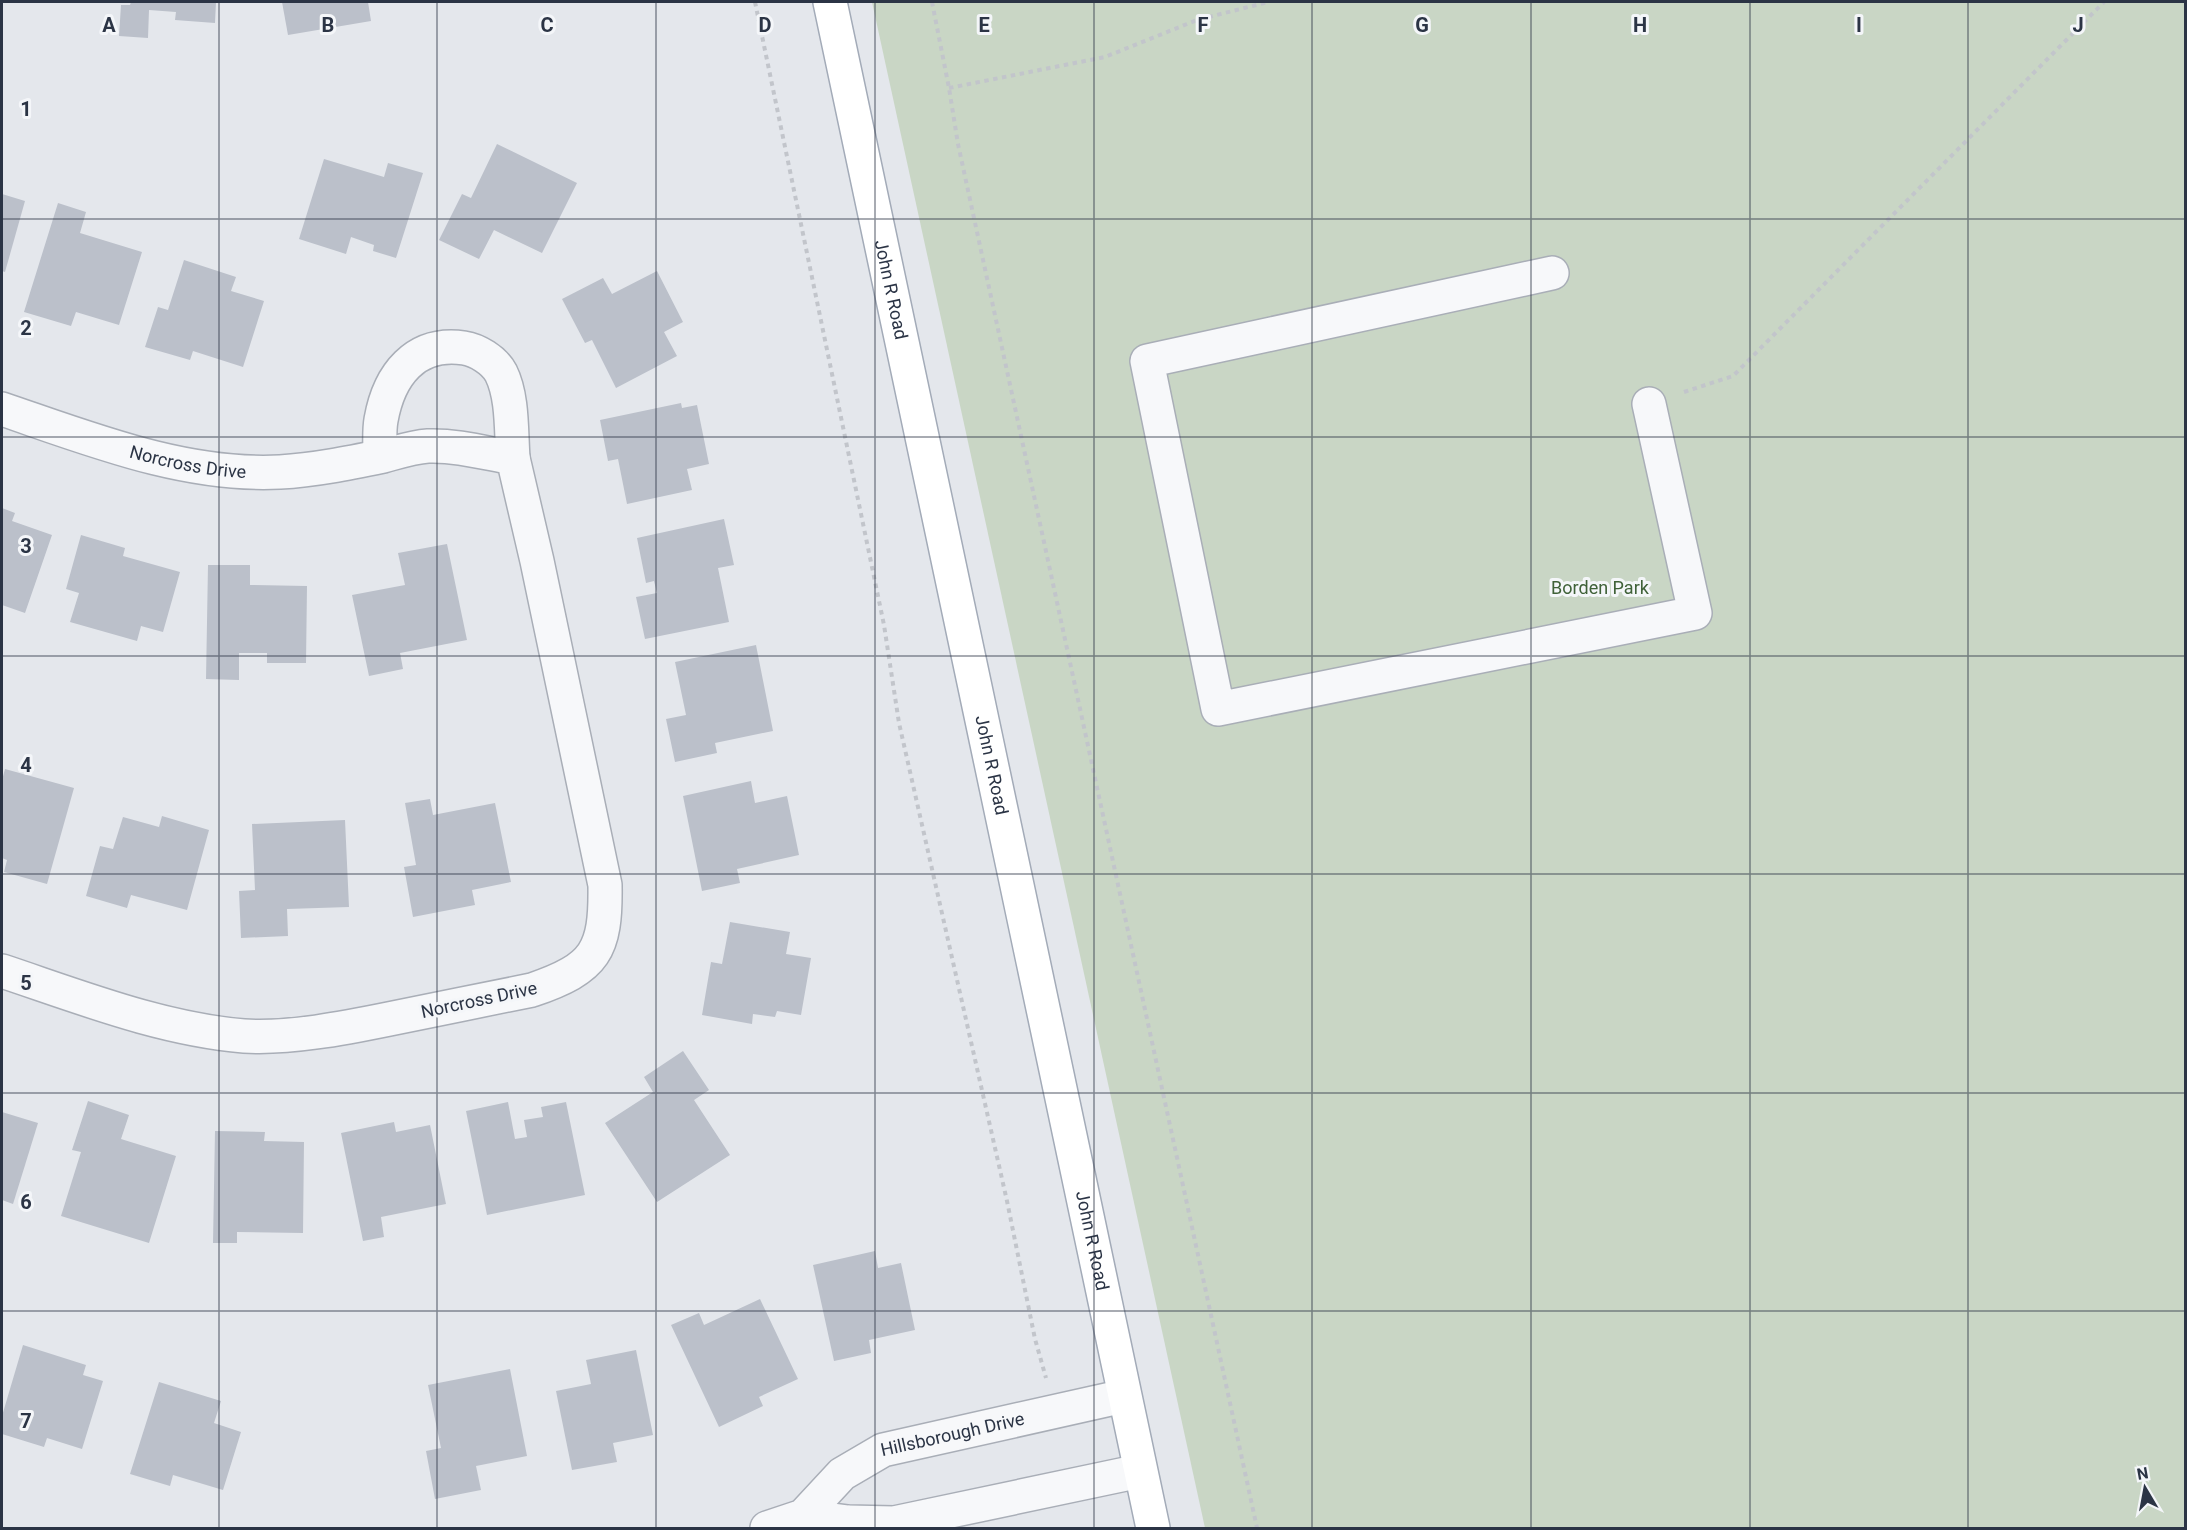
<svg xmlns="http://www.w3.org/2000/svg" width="2187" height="1530" viewBox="0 0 2187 1530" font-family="Roboto,sans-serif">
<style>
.green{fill:#c9d6c5}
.building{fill:#bbc0ca}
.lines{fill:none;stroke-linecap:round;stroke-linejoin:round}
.minor-casing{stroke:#a9aeb7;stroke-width:36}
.major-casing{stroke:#a3abb8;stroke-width:36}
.path{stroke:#c2c5cb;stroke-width:4;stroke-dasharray:4.5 4.5;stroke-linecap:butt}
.minor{stroke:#f7f8fa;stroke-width:33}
.major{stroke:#fff;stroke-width:33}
.grid{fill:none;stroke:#2b3445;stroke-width:1.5;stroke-opacity:0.55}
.labels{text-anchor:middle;stroke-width:6;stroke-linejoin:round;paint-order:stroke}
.street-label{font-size:18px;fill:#2b3445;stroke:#f4f6f9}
.park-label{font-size:18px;fill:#3f6138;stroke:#f4f6f9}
.grid-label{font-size:20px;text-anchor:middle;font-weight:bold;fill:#2b3445;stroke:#f4f6f9;stroke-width:6;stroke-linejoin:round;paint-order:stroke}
</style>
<rect width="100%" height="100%" fill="#e4e7ec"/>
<!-- green -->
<polygon class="green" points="872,2 2185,2 2185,1528 1205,1528"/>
<!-- building -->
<g class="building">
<polygon points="131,2 216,2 215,23 175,20 176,12 149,10 148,38 119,36 121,5 130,5"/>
<polygon points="282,2 368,2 371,21 288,35"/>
<polygon points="497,144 577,183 542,253 494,230 479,259 439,240 462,194 471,198"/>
<polygon points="324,159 384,177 388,163 423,173 396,258 373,251 374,245 351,237 346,254 299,239"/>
<polygon points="2,194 25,201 5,272 2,271"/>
<polygon points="58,203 86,212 80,233 142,252 119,325 76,312 71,326 24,312"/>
<polygon points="184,260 236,277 231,291 264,301 243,367 193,351 190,360 145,347 158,307 168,310"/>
<polygon points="657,271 683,322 664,332 677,356 616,388 592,340 585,343 562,299 603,278 612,294"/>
<polygon points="681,403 682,408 697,405 709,464 687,469 692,490 627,504 618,459 608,461 600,420"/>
<polygon points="2,508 15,513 12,521 52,535 25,613 2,605"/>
<polygon points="724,519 734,565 718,568 729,622 645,639 636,597 657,593 654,581 646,583 637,538"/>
<polygon points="81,535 125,548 123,556 180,572 163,632 141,626 137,641 70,622 79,593 66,589"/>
<polygon points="447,544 467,640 400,653 403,669 369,676 352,595 405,585 398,553"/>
<polygon points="208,565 250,565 250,585 307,586 306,663 267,663 267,653 239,653 239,680 206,679"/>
<polygon points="756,645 773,731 715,743 717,753 675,762 666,719 686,715 675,662"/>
<polygon points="5,769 74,788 47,884 4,872 7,860 2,858 2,780"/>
<polygon points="751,781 755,803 787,796 799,855 737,869 740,883 702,891 683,796"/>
<polygon points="430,799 433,815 495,803 511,882 472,890 475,905 413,917 404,867 416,865 405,803"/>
<polygon points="162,816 209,830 187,910 131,895 127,908 86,896 100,846 113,849 123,817 159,827"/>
<polygon points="345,820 349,907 287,909 288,936 241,938 239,891 255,890 252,824"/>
<polygon points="730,922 790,932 786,954 811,958 801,1015 777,1011 775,1017 753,1014 752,1024 702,1015 711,962 722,964"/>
<polygon points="683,1051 709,1090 694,1100 730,1155 657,1202 605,1123 653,1092 644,1077"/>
<polygon points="88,1101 129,1115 121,1139 176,1156 149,1243 61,1216 81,1152 72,1150"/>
<polygon points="508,1102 515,1139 527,1137 524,1120 543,1117 541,1107 566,1102 585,1195 487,1215 466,1111"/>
<polygon points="2,1112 38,1123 13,1204 2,1200"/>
<polygon points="394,1122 396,1132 430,1125 446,1204 381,1217 384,1237 363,1241 341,1133"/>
<polygon points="215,1131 265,1132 264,1141 304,1142 303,1233 237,1232 237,1243 213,1243"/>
<polygon points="875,1251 878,1268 901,1263 915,1330 869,1340 871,1353 834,1361 813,1265"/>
<polygon points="760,1299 798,1379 759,1397 763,1406 719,1427 671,1325 699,1313 704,1325"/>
<polygon points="23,1345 86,1365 83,1375 103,1381 82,1449 47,1438 44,1447 2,1434 2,1416"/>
<polygon points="636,1350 653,1435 613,1443 617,1462 572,1470 556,1391 591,1384 586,1360"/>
<polygon points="510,1369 527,1456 476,1466 481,1490 435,1499 426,1451 441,1448 428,1385"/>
<polygon points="159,1382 221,1401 214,1423 241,1432 223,1490 173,1475 170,1486 130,1474"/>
</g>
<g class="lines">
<!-- minor casing -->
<g class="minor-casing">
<g id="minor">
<polyline points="1552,273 1147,361 1218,709 1695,613 1649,404"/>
<path id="s1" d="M2,409c88,30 183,68 278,63 35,-2 69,-9 103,-16 15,-4 30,-9 45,-10 29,-1 57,7 85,12l24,103 68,324c1,66 -9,83 -73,105 -48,10 -95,19 -143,29 -44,9 -101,20 -145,17 -83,-7 -164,-39 -242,-65"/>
<path d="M380,456c0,-12 -1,-25 1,-36 8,-45 34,-79 83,-72 13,2 30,12 37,25 12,24 10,59 12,85"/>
<polyline points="803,1516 848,1522 894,1523 1140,1471"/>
<path id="s2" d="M767,1528l36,-12 39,-42 41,-24 241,-54"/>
</g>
</g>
<!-- major casing -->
<g class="major-casing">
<g id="major">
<path id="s3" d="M830,2l323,1526"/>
</g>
</g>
<!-- path -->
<g class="path">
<polyline points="755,2 884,625 899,723 1007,1201 1035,1339 1046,1378"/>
<polyline points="932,2 949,88 958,144 1257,1528"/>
<polyline points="949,88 1105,57 1197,20 1268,2"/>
<polyline points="1684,392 1733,376 2104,2"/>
</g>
<!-- minor -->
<use href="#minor" class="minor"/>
<!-- major -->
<use href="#major" class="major"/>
</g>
<!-- grid -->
<path class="grid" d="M219,2v1526M437,2v1526M656,2v1526M875,2v1526M1094,2v1526M1312,2v1526M1531,2v1526M1750,2v1526M1968,2v1526M2,219h2184M2,437h2184M2,656h2184M2,874h2184M2,1093h2184M2,1311h2184"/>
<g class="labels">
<!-- street labels -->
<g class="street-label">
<text dy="6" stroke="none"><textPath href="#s3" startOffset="294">John R Road</textPath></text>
<text dy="6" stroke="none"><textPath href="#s1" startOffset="194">Norcross Drive</textPath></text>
<text dy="6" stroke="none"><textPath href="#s3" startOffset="780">John R Road</textPath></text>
<text transform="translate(479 1000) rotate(-12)" y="6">Norcross Drive</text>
<text dy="6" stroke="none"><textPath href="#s3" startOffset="1266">John R Road</textPath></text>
<text dy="6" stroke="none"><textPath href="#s2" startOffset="214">Hillsborough Drive</textPath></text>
</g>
<!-- park labels -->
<g class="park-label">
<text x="1600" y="594">Borden Park</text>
</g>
</g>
<g class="grid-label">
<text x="109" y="32">A</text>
<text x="328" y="32">B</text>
<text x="547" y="32">C</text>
<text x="765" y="32">D</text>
<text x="984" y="32">E</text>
<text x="1203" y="32">F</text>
<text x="1422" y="32">G</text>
<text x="1640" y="32">H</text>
<text x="1859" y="32">I</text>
<text x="2078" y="32">J</text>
<text x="26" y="116">1</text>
<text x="26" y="335">2</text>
<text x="26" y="553">3</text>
<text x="26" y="772">4</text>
<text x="26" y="990">5</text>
<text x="26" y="1209">6</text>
<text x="26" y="1428">7</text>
</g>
<!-- border -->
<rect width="2187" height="1530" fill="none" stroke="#2b3445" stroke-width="6"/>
<!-- north arrow -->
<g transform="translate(2145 1488) rotate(350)" stroke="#f4f6f9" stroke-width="4.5" paint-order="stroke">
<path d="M0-4.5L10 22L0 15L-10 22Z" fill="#2b3445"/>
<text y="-9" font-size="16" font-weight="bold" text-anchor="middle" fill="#2b3445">N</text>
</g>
</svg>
